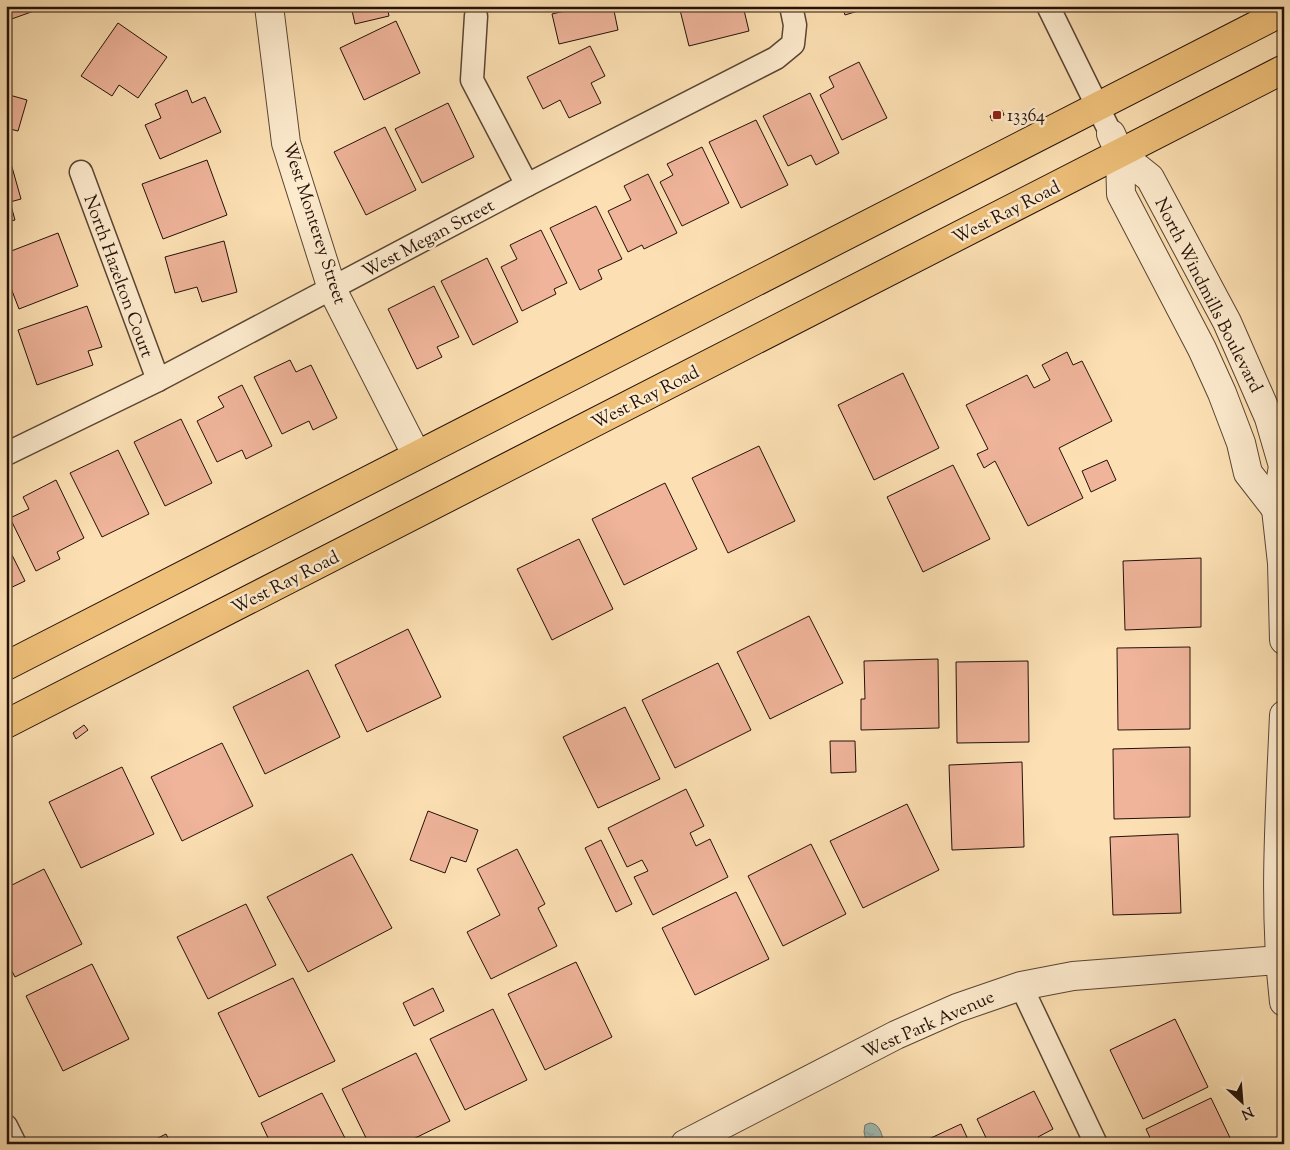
<svg xmlns="http://www.w3.org/2000/svg" width="1290" height="1150" viewBox="0 0 1290 1150" font-family="'Sorts Mill Goudy',serif">
<style>
.water{fill:url(#water-ripples);stroke:#6e776f}
.building{fill:#efb49a;stroke:#241108}
.lines{fill:none;stroke-linecap:round;stroke-linejoin:round}
.minor-casing{stroke:#5a4533;stroke-width:25}
.tertiary-casing{stroke:#5a4533;stroke-width:30}
.primary-casing{stroke:#241108;stroke-width:30}
.minor{stroke:#fdebce;stroke-width:22}
.tertiary{stroke:#fdebce;stroke-width:28}
.primary{stroke:#eec07a;stroke-width:28}
.poi-dot{fill:#8f2418;stroke:#fdebce;stroke-width:2}
.labels{text-anchor:middle;stroke-width:5;stroke-linejoin:round;paint-order:stroke}
.poi-label{font-size:18px;fill:#241108;stroke:#fdebce;text-anchor:start}
.street-label{font-size:18px;fill:#241108;stroke:#fdebce}
</style>
<defs>
<pattern id="water-ripples" width="26" height="14" patternUnits="userSpaceOnUse" patternTransform="scale(1.25)"><rect width="26" height="14" fill="#a0bbb4"/><path d="M2 4q2-2 4 0t4 0M15 11q2-2 4 0t4 0" fill="none" stroke="#8aa099"/></pattern>
</defs>
<rect width="100%" height="100%" fill="#fce0b3"/>
<filter id="stains"><feTurbulence type="fractalNoise" baseFrequency=".004" numOctaves="4"/><feColorMatrix values="0 0 0 0 .2 0 0 0 0 .09 0 0 0 0 .02 0 0 0 .5 -.17"/></filter>
<radialGradient id="worn" r=".72"><stop offset=".6" stop-color="#630" stop-opacity="0"/><stop offset="1" stop-color="#630" stop-opacity=".3"/></radialGradient>
<!-- water -->
<path class="water" d="M870,1123c11,1 11,12 15,21h-18l-3,-12 1,-7z"/>
<!-- building -->
<g class="building">
<polygon points="6,6 48,6 6,21"/>
<polygon points="351,6 387,6 389,16 355,24"/>
<polygon points="568,6 613,6 618,30 559,44 552,14 569,10"/>
<polygon points="679,6 743,6 749,31 689,46"/>
<polygon points="842,6 874,6 845,15"/>
<polygon points="396,21 420,73 364,100 340,48"/>
<polygon points="118,23 167,57 138,98 119,85 112,96 81,76"/>
<polygon points="590,46 605,76 591,83 601,103 569,118 560,100 543,109 527,77"/>
<polygon points="859,62 887,118 842,140 820,95 834,87 829,77"/>
<polygon points="187,90 192,103 205,97 221,132 160,159 145,125 161,118 155,104"/>
<polygon points="810,93 839,153 816,165 811,155 788,166 763,116"/>
<polygon points="6,94 27,100 18,131 6,128"/>
<polygon points="448,103 474,157 422,183 395,129"/>
<polygon points="1002,110 1004,115 992,121 990,116"/>
<polygon points="756,120 788,185 741,208 709,142"/>
<polygon points="385,127 416,190 366,215 334,152"/>
<polygon points="702,147 729,203 682,226 660,182 673,175 667,164"/>
<polygon points="10,160 21,199 10,202 15,220 6,222 6,161"/>
<polygon points="207,160 227,215 163,239 142,184"/>
<polygon points="648,174 677,233 644,249 642,245 628,252 608,211 631,200 624,186"/>
<polygon points="596,206 622,259 598,270 602,279 580,290 550,228"/>
<polygon points="541,230 567,283 554,289 556,294 522,311 501,267 517,259 510,245"/>
<polygon points="58,233 78,286 19,309 6,275 6,253"/>
<polygon points="224,241 237,292 202,302 197,287 175,293 165,257"/>
<polygon points="487,258 518,322 473,345 441,281"/>
<polygon points="434,286 459,337 437,347 442,357 417,369 388,309"/>
<polygon points="87,306 102,347 88,351 93,365 37,385 18,330"/>
<polygon points="1067,352 1073,365 1082,361 1112,421 1059,448 1083,498 1028,526 995,461 984,468 977,454 988,449 966,405 1027,375 1034,388 1050,380 1042,365"/>
<polygon points="290,360 296,372 311,365 337,418 313,430 309,421 282,434 254,377"/>
<polygon points="903,373 939,448 874,480 838,405"/>
<polygon points="242,385 272,446 246,459 242,450 217,462 197,421 224,407 218,397"/>
<polygon points="181,419 212,483 165,506 134,442"/>
<polygon points="759,446 795,521 728,553 692,478"/>
<polygon points="118,450 149,514 102,537 70,473"/>
<polygon points="1107,460 1116,480 1091,492 1082,471"/>
<polygon points="953,465 990,539 923,572 887,497"/>
<polygon points="56,480 84,538 57,552 60,559 36,571 10,518 29,509 23,497"/>
<polygon points="665,483 697,549 624,585 592,519"/>
<polygon points="579,539 613,609 552,640 517,569"/>
<polygon points="6,543 25,581 6,590"/>
<polygon points="1201,558 1201,627 1125,630 1123,561"/>
<polygon points="809,616 843,683 770,719 737,652"/>
<polygon points="408,629 441,697 367,732 335,665"/>
<polygon points="1190,647 1190,729 1118,730 1117,648"/>
<polygon points="938,659 939,728 861,730 861,699 865,699 864,661"/>
<polygon points="1028,661 1029,742 957,743 956,662"/>
<polygon points="718,663 751,730 675,768 642,700"/>
<polygon points="308,670 340,737 265,774 233,707"/>
<polygon points="625,707 660,779 598,808 563,737"/>
<polygon points="84,725 88,730 76,739 73,733"/>
<polygon points="830,741 855,741 856,772 831,773"/>
<polygon points="222,743 253,806 182,841 151,777"/>
<polygon points="1190,747 1190,817 1114,819 1113,749"/>
<polygon points="1022,762 1024,847 952,850 949,765"/>
<polygon points="122,767 154,834 81,868 49,802"/>
<polygon points="686,789 704,826 690,833 696,846 710,839 728,877 653,915 634,877 648,871 642,860 627,867 608,828"/>
<polygon points="907,804 939,870 863,908 830,841"/>
<polygon points="428,811 478,830 466,862 451,857 445,873 410,860"/>
<polygon points="1178,834 1181,913 1113,915 1110,837"/>
<polygon points="601,840 632,904 616,912 585,848"/>
<polygon points="811,844 846,914 783,946 748,876"/>
<polygon points="517,849 545,904 538,908 557,946 491,979 467,932 500,915 477,869"/>
<polygon points="352,854 392,928 308,972 267,897"/>
<polygon points="44,869 82,944 15,977 6,960 6,888"/>
<polygon points="736,892 769,959 695,995 662,928"/>
<polygon points="246,904 276,965 208,999 177,937"/>
<polygon points="576,962 612,1037 545,1070 508,994"/>
<polygon points="92,964 129,1039 63,1071 26,996"/>
<polygon points="293,978 335,1061 259,1097 218,1013"/>
<polygon points="433,988 444,1011 414,1026 403,1003"/>
<polygon points="493,1009 527,1080 465,1110 430,1039"/>
<polygon points="1175,1019 1208,1087 1143,1119 1110,1050"/>
<polygon points="416,1053 450,1121 403,1144 369,1144 342,1089"/>
<polygon points="1034,1091 1053,1129 1038,1137 1042,1144 989,1144 977,1119"/>
<polygon points="322,1093 348,1144 271,1144 261,1123"/>
<polygon points="1211,1098 1233,1144 1153,1144 1146,1129"/>
<polygon points="961,1124 970,1144 918,1144"/>
<polygon points="166,1134 171,1144 146,1144"/>
</g>
<g class="lines">
<!-- minor casing -->
<g class="minor-casing">
<g id="minor">
<polyline points="1048,6 1111,134"/>
<polyline points="476,16 472,80 527,185"/>
<polyline points="81,172 158,380"/>
<polyline points="6,454 158,380 527,185 776,58 793,44 795,25 791,6"/>
<polyline points="1021,986 1096,1144"/>
<polyline points="6,1126 15,1144"/>
</g>
</g>
<!-- tertiary casing -->
<g class="tertiary-casing">
<g id="tertiary">
<polyline points="269,6 286,143 332,289 416,454"/>
<polyline points="1111,134 1120,154 1121,194 1202,349 1222,393 1241,443 1248,473 1276,509"/>
<polyline points="1120,154 1150,178 1227,322 1269,418 1283,466 1276,509 1282,563 1284,640"/>
<path d="M1284,715c-4,96 -11,191 0,287"/>
<polyline points="685,1144 896,1035 957,1008 1021,986 1073,976 1279,960"/>
</g>
</g>
<!-- primary casing -->
<g class="primary-casing">
<g id="primary">
<polyline points="6,666 1284,11"/>
<polyline points="6,724 1284,69"/>
</g>
</g>
<!-- minor -->
<use href="#minor" class="minor"/>
<!-- tertiary -->
<use href="#tertiary" class="tertiary"/>
<!-- primary -->
<use href="#primary" class="primary"/>
</g>
<!-- markers -->
<rect class="poi-dot" x="992" y="110" width="10" height="10" rx="2.5"/>
<g class="labels">
<!-- poi labels -->
<g class="poi-label">
<text x="1007" y="121">13364</text>
</g>
<!-- street labels -->
<g class="street-label">
<text transform="translate(1006 212) rotate(-27)" y="6">West Ray Road</text>
<text transform="translate(315 223) rotate(72)" y="6">West Monterey Street</text>
<text transform="translate(428 238) rotate(-28)" y="6">West Megan Street</text>
<text transform="translate(119 276) rotate(70)" y="6">North Hazelton Court</text>
<text transform="translate(1209 295) rotate(63)" y="6">North Windmills Boulevard</text>
<text transform="translate(645 397) rotate(-27)" y="6">West Ray Road</text>
<text transform="translate(285 582) rotate(-27)" y="6">West Ray Road</text>
<text transform="translate(928 1024) rotate(-24)" y="6">West Park Avenue</text>
</g>
</g>
<!-- margin -->
<rect width="1290" height="1150" fill="none" stroke="#fce0b3" stroke-width="25"/>
<rect x="8" y="8" width="1275" height="1135" fill="none" stroke="#241108" stroke-width="2.5"/>
<rect x="12" y="12" width="1265" height="1125" fill="none" stroke="#241108"/>
<!-- north arrow -->
<g transform="translate(1242 1102) rotate(154)" stroke="#fdebce" stroke-width="4" paint-order="stroke">
<path d="M0-4L9 19L0 12L-9 19Z" fill="#241108"/>
<text y="-8" font-size="14" font-weight="bold" text-anchor="middle" fill="#241108">N</text>
</g>
<rect width="100%" height="100%" filter="url(#stains)"/>
<rect width="100%" height="100%" fill="url(#worn)"/>
</svg>
